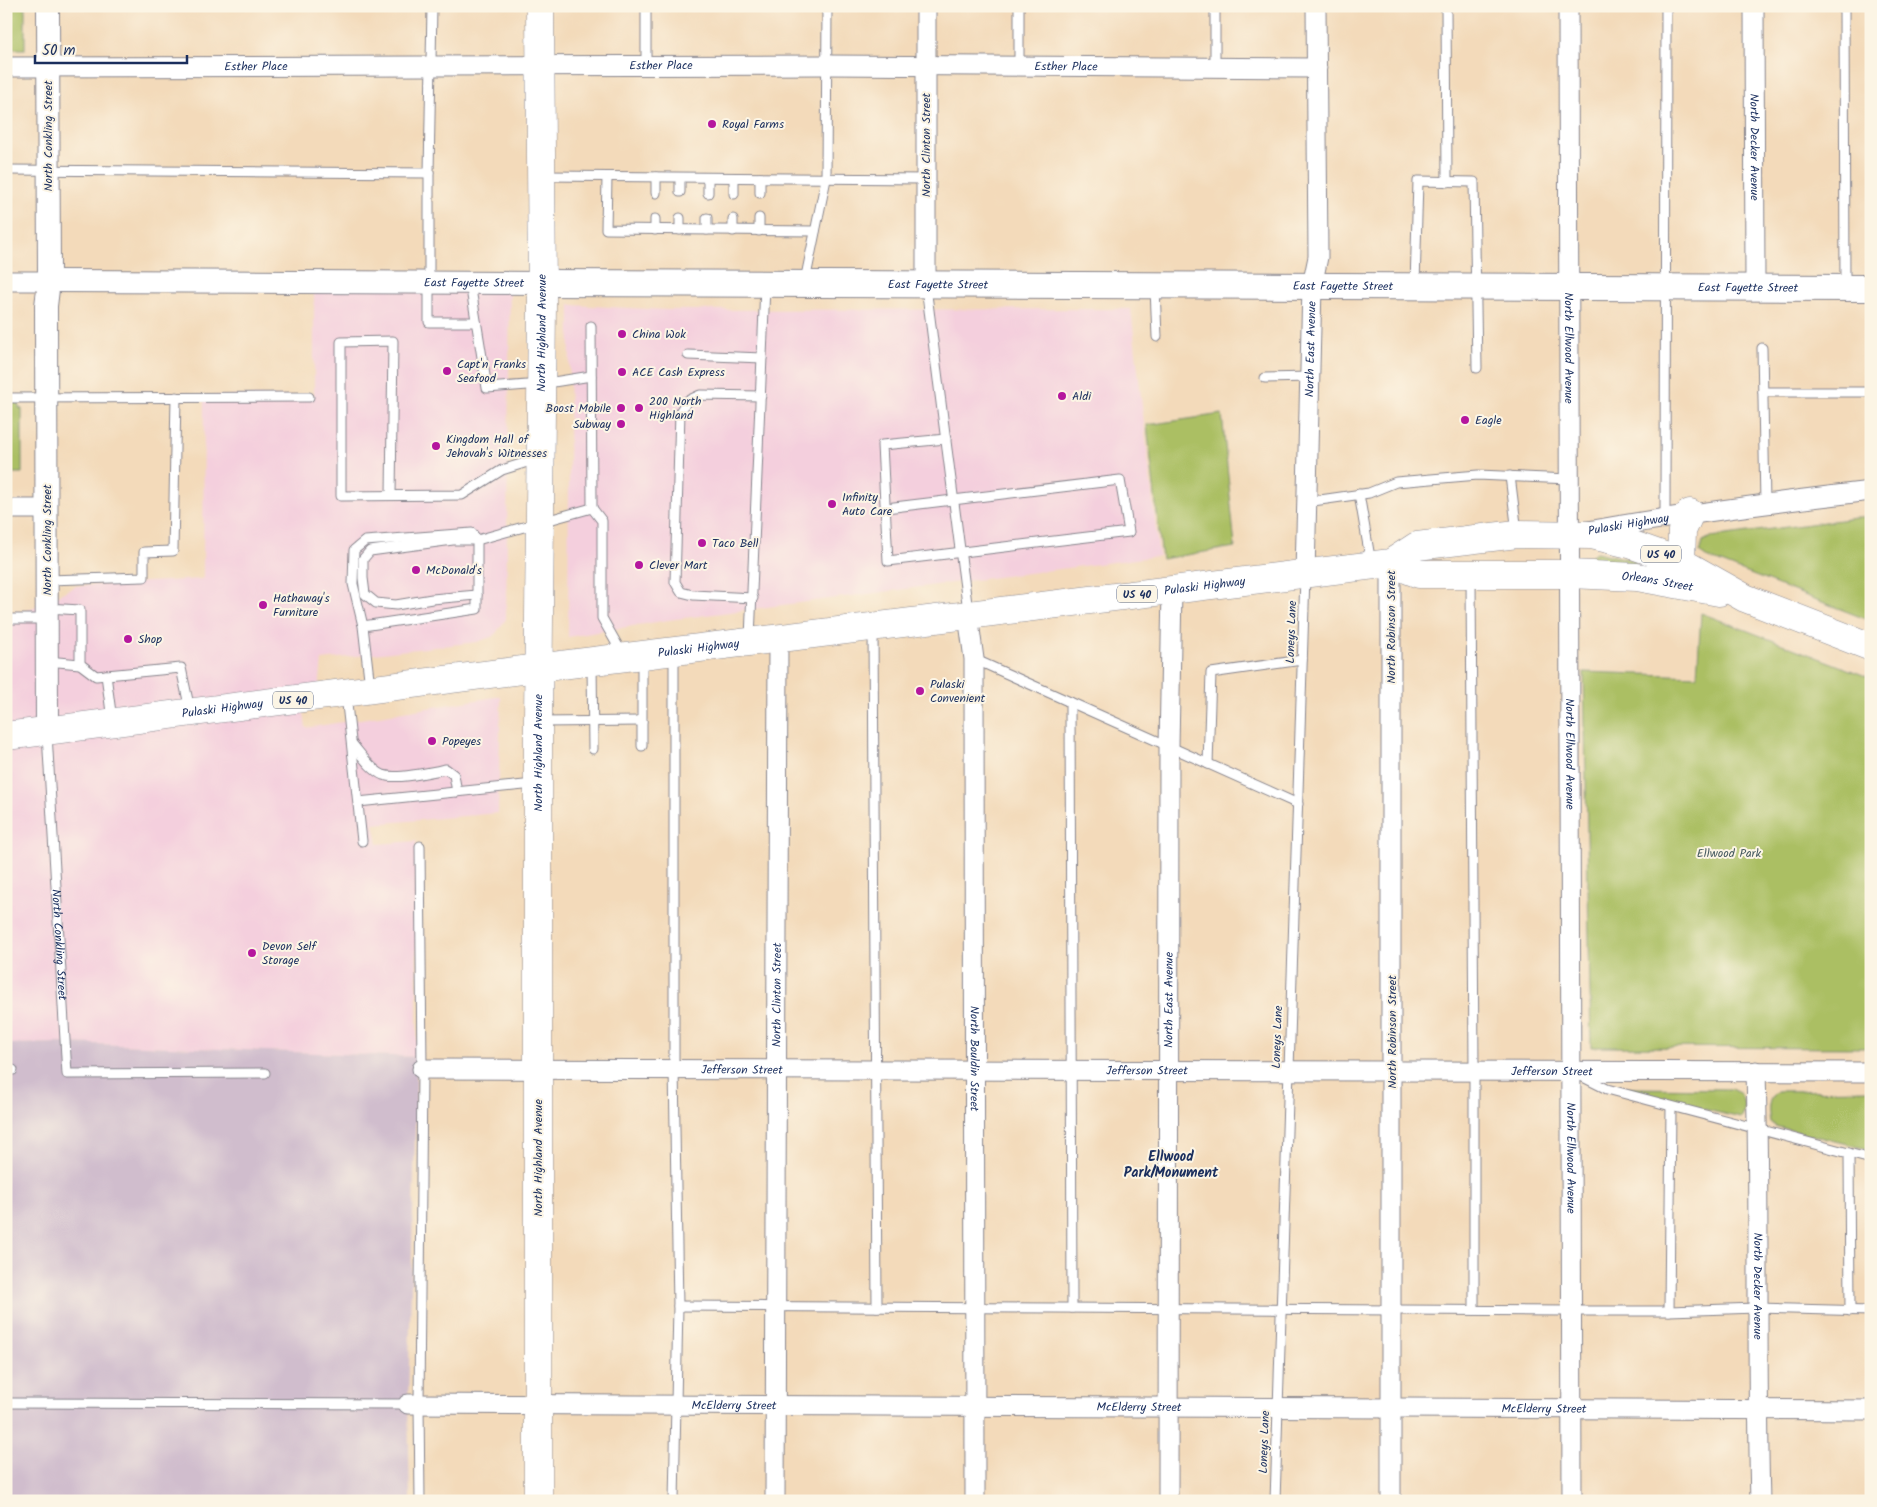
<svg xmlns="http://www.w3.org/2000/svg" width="1877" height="1507" viewBox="0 0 1877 1507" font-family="Kalam,sans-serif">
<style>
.built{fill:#f4cfdd}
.industrial{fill:#d0bdcd}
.green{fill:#abbf64;stroke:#637761}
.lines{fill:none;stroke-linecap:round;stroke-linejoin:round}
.service-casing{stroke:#87848c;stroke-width:11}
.minor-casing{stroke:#87848c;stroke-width:21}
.tertiary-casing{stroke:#87848c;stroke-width:24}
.secondary-casing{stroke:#87848c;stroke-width:28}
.primary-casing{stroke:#87848c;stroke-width:29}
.service{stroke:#fff;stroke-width:9}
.minor{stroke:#fff;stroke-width:19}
.tertiary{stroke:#fff;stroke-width:22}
.secondary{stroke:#fff;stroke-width:26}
.primary{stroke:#fff;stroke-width:28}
.poi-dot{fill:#b5179e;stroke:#fcf5e5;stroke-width:2}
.labels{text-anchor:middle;stroke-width:4;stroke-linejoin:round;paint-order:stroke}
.shield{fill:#fcf5e5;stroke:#5e6a86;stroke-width:1}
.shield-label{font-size:11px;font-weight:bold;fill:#1b2f5e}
.street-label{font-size:12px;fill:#1b2f5e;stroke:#fcf5e5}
.poi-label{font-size:12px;fill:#1b2f5e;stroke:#fcf5e5;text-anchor:start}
.park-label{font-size:12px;fill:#465a60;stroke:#fcf5e5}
.neighbourhood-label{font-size:14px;font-weight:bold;fill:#1b2f5e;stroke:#fcf5e5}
</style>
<rect width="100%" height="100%" fill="#fcf5e5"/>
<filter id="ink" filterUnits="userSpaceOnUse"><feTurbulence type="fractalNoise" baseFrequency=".02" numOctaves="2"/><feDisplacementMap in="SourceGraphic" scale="10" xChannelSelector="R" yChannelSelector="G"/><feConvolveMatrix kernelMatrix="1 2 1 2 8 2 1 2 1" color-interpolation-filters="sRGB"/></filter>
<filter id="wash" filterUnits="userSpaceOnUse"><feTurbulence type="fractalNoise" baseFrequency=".0096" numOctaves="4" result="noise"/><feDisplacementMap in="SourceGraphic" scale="20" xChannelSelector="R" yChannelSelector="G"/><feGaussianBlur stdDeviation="1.12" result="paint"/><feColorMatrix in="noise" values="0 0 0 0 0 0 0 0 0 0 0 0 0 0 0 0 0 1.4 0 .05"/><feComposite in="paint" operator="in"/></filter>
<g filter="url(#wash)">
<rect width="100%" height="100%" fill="#f3daba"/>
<!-- built -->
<g class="built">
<polygon points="314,279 510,282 506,619 494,636 477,642 322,660 318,697 302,699 306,728 501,696 498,813 374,824 378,844 416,841 417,1057 67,1043 6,1044 6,615 20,614 76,586 203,579 204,396 314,397"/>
<polygon points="570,305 668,310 1131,309 1159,556 668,620 568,637"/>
</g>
<!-- industrial -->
<polygon class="industrial" points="67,1043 417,1057 408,1404 410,1501 6,1501 6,1044"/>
<!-- green -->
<g class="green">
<rect x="6" y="6" width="19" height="43"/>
<polygon points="6,402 19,402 19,408 22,409 22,473 6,473"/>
<polygon points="1222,414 1235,547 1162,559 1147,425"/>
<polygon points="1871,516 1871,621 1706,557 1699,552 1703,541 1711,537"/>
<path d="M1596,552l37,8 4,3 -4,2c-12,-1 -36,3 -42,-9z"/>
<polygon points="1701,613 1871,678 1871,1048 1591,1047 1584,672 1697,676"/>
<path d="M1627,1088l104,1 10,5c3,8 5,17 0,24l-114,-27z"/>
<path d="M1871,1090v60l-96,-24 -5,-4c-2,-12 -3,-23 7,-31z"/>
</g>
</g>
<g filter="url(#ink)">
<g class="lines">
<!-- service casing -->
<g class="service-casing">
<g id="service">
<polyline points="1019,6 1019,66"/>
<polyline points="1215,6 1215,67"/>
<polyline points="1446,6 1447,182"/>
<polyline points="1844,6 1845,286"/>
<polyline points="646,66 646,6"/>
<polyline points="6,170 429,173 429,322 476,322"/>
<polyline points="429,173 432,6"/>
<polyline points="544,176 926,179"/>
<polyline points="607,177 606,229 815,231"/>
<polyline points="680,192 680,178"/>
<polyline points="656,193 656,177"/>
<polyline points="708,193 708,178"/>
<polyline points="760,193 760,178"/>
<polyline points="734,194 734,178"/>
<polyline points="655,230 655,219"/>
<polyline points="680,230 680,218"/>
<polyline points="707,230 707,218"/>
<polyline points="733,231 733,219"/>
<polyline points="759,231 759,218"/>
<polyline points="805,281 826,179 827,6"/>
<polyline points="470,283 487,388 541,384 591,376"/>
<polyline points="1415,285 1418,181 1474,182 1477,368"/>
<polyline points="926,287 968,611"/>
<polyline points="1155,288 1157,337"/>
<polyline points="591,326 592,508"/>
<polyline points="1762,348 1765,503"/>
<polyline points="688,355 762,358"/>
<polyline points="1265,378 1310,377"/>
<polyline points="1763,392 1871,392"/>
<polyline points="6,398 309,397"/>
<polyline points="1510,476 1517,532"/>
<polyline points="1359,494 1371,563"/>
<polyline points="391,495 393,341 341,342 341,496 462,495 502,470 537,459"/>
<polyline points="1306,502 1369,493 1396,482 1478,475 1569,479"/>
<polyline points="886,508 1120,480 1129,532 888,561 882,445 946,439"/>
<polyline points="1665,517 1666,6"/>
<polyline points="1471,578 1474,1071 1474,1310"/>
<polyline points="48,580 144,577 144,552 173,551 176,397"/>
<polyline points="477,595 432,599 396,605 376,603 365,594 363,578 363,559 370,551 453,540 477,540 592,508 602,521 602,618 623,655"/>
<polyline points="753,598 693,595 681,592 675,582 680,412 687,401 700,395 761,396"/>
<polyline points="47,608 80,610 80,664"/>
<polyline points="6,619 47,619"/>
<polyline points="363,626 477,609 477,540 472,533 365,541 354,550 353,584 363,626 370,687"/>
<polyline points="873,630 877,1307"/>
<polyline points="750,638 765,286"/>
<polyline points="974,659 1298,804"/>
<polyline points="47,661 80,664 96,676 181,668 190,710"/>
<polyline points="592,664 593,749"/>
<polyline points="106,675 112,720"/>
<polyline points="346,695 362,841"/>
<polyline points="1070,702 1072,1308"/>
<polyline points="541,722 642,721"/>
<path id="s1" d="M47,734l20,340 198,-1"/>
<path d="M352,744c8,9 19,26 31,31 14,5 47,-3 63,-6l8,6 3,17"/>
<polyline points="642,746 642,658"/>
<polyline points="1208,764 1211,673 1302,660"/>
<polyline points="358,802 534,784"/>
<polyline points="420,846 422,1069 419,1404 420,1501"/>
<polyline points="6,1070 13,1070"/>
<polyline points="1581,1076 1607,1089 1871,1159"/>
<polyline points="1849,1153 1850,1311"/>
<polyline points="678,1306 1572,1311 1669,1311 1757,1308 1871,1311"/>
<polyline points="1669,1311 1671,1107"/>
<polyline points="6,1403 408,1404"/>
<polyline points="674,1501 678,1306 674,1069 674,654"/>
<polyline points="1275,1501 1305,576"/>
</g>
</g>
<!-- minor casing -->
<g class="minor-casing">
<g id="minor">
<polyline points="926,6 926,284"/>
<path id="s2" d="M1568,6l4,1495"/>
<path id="s3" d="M1754,6l1,282"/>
<path id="s4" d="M6,67l821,-2 490,3"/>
<polyline points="6,281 49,281"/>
<polyline points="6,509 46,509"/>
<path id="s5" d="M1588,531c94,-17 188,-29 283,-40"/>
<path id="s6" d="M1305,574l7,-288 6,-29 -2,-251"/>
<path id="s7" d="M968,615l6,44 1,842"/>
<path id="s8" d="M422,1069l1449,3"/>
<path id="s9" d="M1756,1071c4,143 0,287 4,430"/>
<path id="s10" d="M408,1404l1463,6"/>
<path id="s11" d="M775,1501l3,-862"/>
<path id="s12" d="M1168,1501l1,-755 3,-156"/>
<polyline points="1391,1501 1391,563"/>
</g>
</g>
<!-- tertiary casing -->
<g class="tertiary-casing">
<g id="tertiary">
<path id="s13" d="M49,281l493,2"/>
<polyline points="47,731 46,306 49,281 48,6"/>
</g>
</g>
<!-- secondary casing -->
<g class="secondary-casing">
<g id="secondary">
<path id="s14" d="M542,283l1329,5"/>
</g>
</g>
<!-- primary casing -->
<g class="primary-casing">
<g id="primary">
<polyline points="1681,562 1682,531 1690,513"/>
<path id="s15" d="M1391,563l28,11h151l67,3 82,15"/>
<path id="s16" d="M6,736l555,-71 830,-102 26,-17 100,-12 74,1 42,10 48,17 64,36 126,49"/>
<path id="s17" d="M538,1501v-779l4,-419 -2,-297"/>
</g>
</g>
<!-- service -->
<use href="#service" class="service"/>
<!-- minor -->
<use href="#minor" class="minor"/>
<!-- tertiary -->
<use href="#tertiary" class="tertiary"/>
<!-- secondary -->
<use href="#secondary" class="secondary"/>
<!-- primary -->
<use href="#primary" class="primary"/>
</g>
</g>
<!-- markers -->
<g class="poi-dot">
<circle cx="712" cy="124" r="5"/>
<circle cx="622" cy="334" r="5"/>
<circle cx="447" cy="371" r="5"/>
<circle cx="622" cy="372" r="5"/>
<circle cx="1062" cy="396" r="5"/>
<circle cx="621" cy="408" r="5"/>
<circle cx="639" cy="408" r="5"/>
<circle cx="1465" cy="420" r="5"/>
<circle cx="621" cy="424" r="5"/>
<circle cx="436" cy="446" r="5"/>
<circle cx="832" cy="504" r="5"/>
<circle cx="702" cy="543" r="5"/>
<circle cx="639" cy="565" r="5"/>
<circle cx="416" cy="570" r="5"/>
<circle cx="263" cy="605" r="5"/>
<circle cx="128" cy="639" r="5"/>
<circle cx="920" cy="691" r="5"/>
<circle cx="432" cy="741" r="5"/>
<circle cx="252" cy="953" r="5"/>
</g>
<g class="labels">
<!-- shield labels -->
<g class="shield">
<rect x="1641" y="545.5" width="40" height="17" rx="4"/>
<rect x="1117" y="585.5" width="40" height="17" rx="4"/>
<rect x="273" y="691.5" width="40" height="17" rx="4"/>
</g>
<g class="shield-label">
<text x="1661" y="558">US 40</text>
<text x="1137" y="598">US 40</text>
<text x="293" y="704">US 40</text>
</g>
<!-- street labels -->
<g class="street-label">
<text dy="4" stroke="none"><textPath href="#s4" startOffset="250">Esther Place</textPath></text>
<text dy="4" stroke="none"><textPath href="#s4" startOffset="655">Esther Place</textPath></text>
<text dy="4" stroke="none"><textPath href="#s4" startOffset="1060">Esther Place</textPath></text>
<text transform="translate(48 136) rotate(-90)" y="4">North Conkling Street</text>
<text transform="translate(926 145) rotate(-90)" y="4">North Clinton Street</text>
<text dy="4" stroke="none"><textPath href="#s3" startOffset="141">North Decker Avenue</textPath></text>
<text dy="4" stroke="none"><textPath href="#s13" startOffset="425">East Fayette Street</textPath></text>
<text dy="4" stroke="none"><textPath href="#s14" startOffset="396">East Fayette Street</textPath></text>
<text dy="4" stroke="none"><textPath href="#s14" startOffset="801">East Fayette Street</textPath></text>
<text dy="4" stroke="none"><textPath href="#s14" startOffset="1206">East Fayette Street</textPath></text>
<text dy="4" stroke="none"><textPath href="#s17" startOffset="1168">North Highland Avenue</textPath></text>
<text dy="4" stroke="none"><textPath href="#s2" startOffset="342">North Ellwood Avenue</textPath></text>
<text dy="4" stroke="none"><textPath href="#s6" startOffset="225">North East Avenue</textPath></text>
<text dy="4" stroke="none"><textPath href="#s5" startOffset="41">Pulaski Highway</textPath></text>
<text transform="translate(47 540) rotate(-90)" y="4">North Conkling Street</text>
<text dy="4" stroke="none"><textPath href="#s15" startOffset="269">Orleans Street</textPath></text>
<text dy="4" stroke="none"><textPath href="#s16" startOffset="1208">Pulaski Highway</textPath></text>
<text transform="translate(1391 627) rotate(-90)" y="4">North Robinson Street</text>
<text transform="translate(1291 632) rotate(-88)" y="4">Loneys Lane</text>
<text dy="4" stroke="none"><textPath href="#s16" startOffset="698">Pulaski Highway</textPath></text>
<text dy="4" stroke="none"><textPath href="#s16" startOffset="218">Pulaski Highway</textPath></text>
<text dy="4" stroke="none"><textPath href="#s17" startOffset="748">North Highland Avenue</textPath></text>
<text dy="4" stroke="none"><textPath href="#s2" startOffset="748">North Ellwood Avenue</textPath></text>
<text dy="4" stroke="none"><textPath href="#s1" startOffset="211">North Conkling Street</textPath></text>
<text dy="4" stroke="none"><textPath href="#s11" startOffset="506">North Clinton Street</textPath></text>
<text dy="4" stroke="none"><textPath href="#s12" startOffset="501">North East Avenue</textPath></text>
<text transform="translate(1392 1032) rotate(-90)" y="4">North Robinson Street</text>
<text transform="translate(1277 1037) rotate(-88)" y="4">Loneys Lane</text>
<text dy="4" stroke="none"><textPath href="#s7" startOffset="444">North Bouldin Street</textPath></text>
<text dy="4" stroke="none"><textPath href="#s8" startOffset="320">Jefferson Street</textPath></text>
<text dy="4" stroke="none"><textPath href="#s8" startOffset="725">Jefferson Street</textPath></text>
<text dy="4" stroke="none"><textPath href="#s8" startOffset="1130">Jefferson Street</textPath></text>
<text transform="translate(538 1158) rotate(-90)" y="4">North Highland Avenue</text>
<text dy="4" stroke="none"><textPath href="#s2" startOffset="1152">North Ellwood Avenue</textPath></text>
<text dy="4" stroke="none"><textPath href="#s9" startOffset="215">North Decker Avenue</textPath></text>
<text dy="4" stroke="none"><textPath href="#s10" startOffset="326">McElderry Street</textPath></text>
<text dy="4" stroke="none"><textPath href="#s10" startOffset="731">McElderry Street</textPath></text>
<text dy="4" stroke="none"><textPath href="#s10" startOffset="1136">McElderry Street</textPath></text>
<text transform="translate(1264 1442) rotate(-88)" y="4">Loneys Lane</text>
</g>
<!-- poi labels -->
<g class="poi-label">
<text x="722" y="128">Royal Farms</text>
<text x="632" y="338">China Wok</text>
<text x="457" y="368">Capt'n Franks<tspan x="457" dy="14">Seafood</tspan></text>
<text x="632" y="376">ACE Cash Express</text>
<text x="1072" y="400">Aldi</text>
<text x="649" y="405">200 North<tspan x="649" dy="14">Highland</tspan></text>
<text x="611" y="412" text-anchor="end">Boost Mobile</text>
<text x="1475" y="424">Eagle</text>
<text x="611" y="428" text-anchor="end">Subway</text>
<text x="446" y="443">Kingdom Hall of<tspan x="446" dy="14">Jehovah's Witnesses</tspan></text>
<text x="842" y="501">Infinity<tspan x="842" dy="14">Auto Care</tspan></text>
<text x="712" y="547">Taco Bell</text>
<text x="649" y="569">Clever Mart</text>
<text x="426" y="574">McDonald's</text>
<text x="273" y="602">Hathaway's<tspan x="273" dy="14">Furniture</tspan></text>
<text x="138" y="643">Shop</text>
<text x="930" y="688">Pulaski<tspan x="930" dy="14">Convenient</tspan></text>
<text x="442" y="745">Popeyes</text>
<text x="262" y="950">Devon Self<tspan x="262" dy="14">Storage</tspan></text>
</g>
<!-- park labels -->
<g class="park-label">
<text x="1729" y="857">Ellwood Park</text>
</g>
<!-- neighbourhood labels -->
<g class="neighbourhood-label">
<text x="1171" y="1161">Ellwood<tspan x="1171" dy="16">Park/Monument</tspan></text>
</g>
</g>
<!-- margin -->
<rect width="1877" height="1507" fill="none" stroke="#fcf5e5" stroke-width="25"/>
<!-- scale -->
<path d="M35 55v8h152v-8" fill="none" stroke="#1b2f5e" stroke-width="2.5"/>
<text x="42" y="55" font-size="15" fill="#1b2f5e" stroke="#fcf5e5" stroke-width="4" paint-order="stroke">50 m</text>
</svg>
